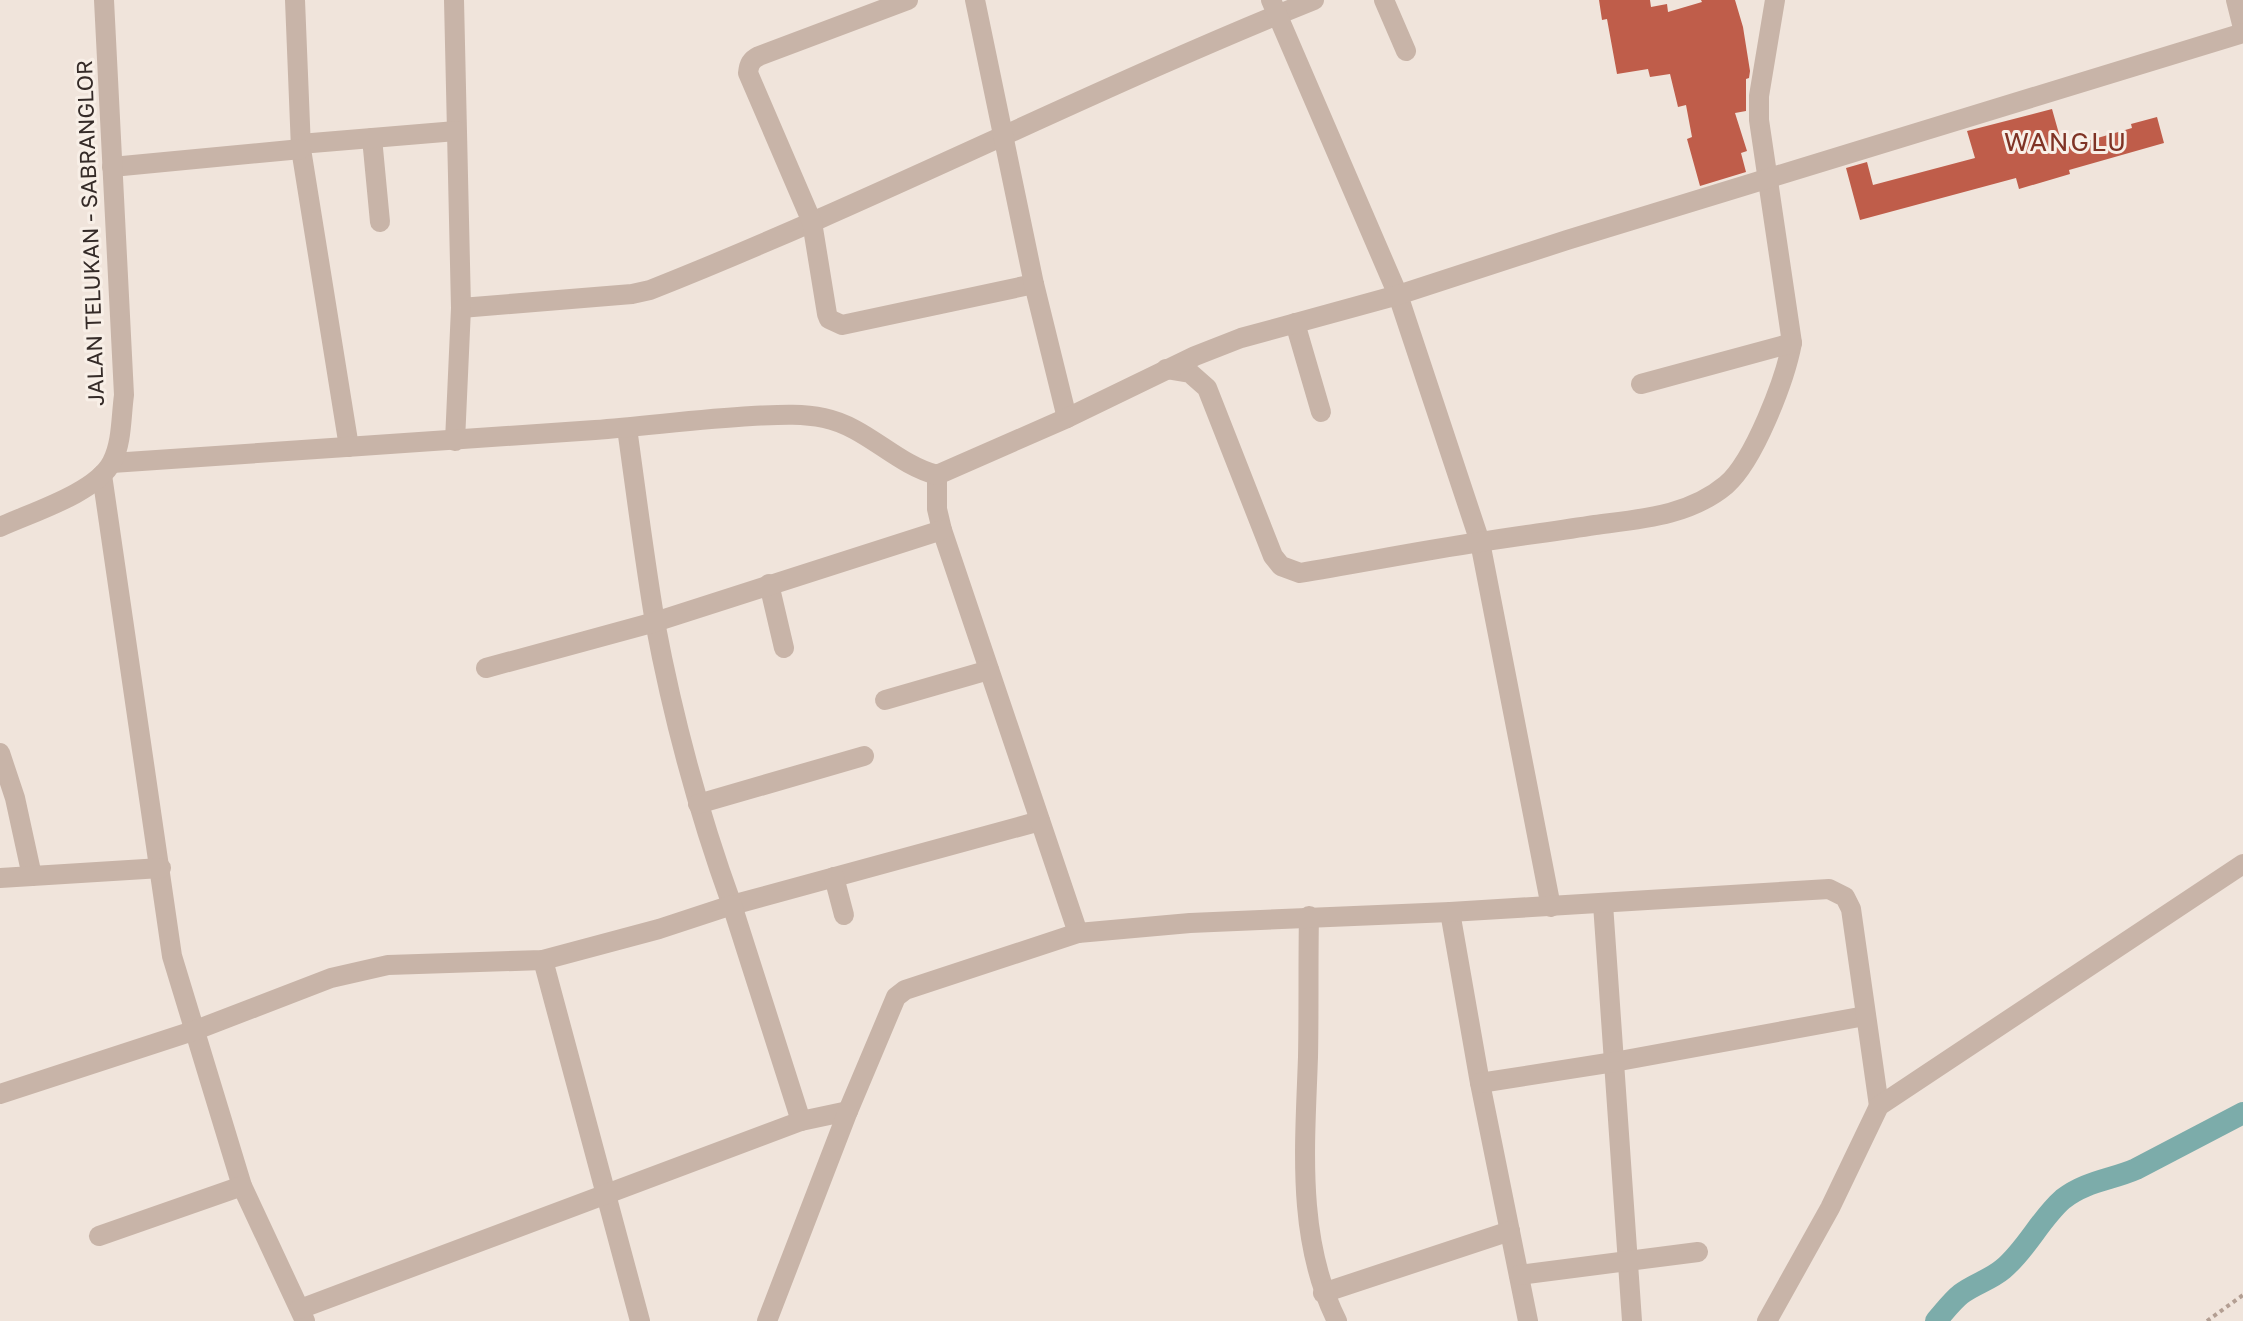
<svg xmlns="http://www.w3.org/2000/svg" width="2243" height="1321" viewBox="0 0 2243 1321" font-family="'Golos Text',sans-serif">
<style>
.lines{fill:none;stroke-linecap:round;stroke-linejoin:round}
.canal{stroke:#7cacaa;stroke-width:22}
.building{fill:#bf5d4a}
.path{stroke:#b39e92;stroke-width:4;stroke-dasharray:4 4;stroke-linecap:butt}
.minor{stroke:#c8b4a8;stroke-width:20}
.tertiary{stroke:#c8b4a8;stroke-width:20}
.labels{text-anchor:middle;stroke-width:6;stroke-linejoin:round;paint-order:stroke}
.street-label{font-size:22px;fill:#352b28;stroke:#f8efe7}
.quarter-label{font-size:26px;letter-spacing:2px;fill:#7f3325;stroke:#f8efe7}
</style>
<rect width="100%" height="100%" fill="#f0e4db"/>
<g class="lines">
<!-- canal -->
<path class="canal" d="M1936,1321c8,-9 16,-20 25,-27 13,-10 29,-14 42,-25 24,-20 37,-50 60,-70 23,-18 48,-19 73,-30l107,-56"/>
</g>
<!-- building -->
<g class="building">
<polygon points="1599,0 1650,0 1651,7 1667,4 1668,12 1702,2 1701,0 1735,0 1743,27 1750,71 1749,78 1746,79 1746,111 1735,113 1747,151 1741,153 1746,172 1700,186 1687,139 1692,137 1686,105 1678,107 1670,74 1650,77 1648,69 1617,74 1607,19 1602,20"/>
<polygon points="2052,109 2063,148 2132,128 2131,124 2157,117 2164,143 2069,170 2070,174 2019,189 2016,178 1860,220 1846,168 1867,162 1873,185 1975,158 1967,131"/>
</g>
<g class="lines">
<!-- path -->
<polyline class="path" points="2207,1321 2243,1295"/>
<!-- minor -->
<g class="minor">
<polyline points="295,0 301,149 349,447"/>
<path d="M454,0l7,308 171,-14 18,-4c225,-89 440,-200 664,-290"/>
<path d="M908,0l-149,56c-8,4 -10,8 -11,17l64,149 15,92 2,5 13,6 192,-41"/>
<polyline points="975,0 1034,284 1067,418"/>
<polyline points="1271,0 1398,295 1480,542 1551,907"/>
<polyline points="1384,0 1406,51"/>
<polyline points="2236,0 2243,28"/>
<polyline points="372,138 380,222"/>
<polyline points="300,144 456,131"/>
<polyline points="112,167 301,149"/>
<polyline points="1295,323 1321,412"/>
<path d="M1166,369l24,4 17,15 66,168 8,10 19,7c60,-10 120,-22 180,-31 38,-6 77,-11 115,-17 46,-6 94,-9 131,-40 28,-24 59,-105 66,-142l-33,-223v-24l16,-96"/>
<polyline points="1641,384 1792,343"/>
<path d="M627,428c9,64 17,129 28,194 18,96 44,192 77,283l308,-84"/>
<polyline points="455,441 461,308"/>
<polyline points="102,475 172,956 242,1186 305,1321"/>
<polyline points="937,475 937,509 942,530 1078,933"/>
<polyline points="769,584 784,648"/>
<polyline points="486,668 655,622 942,530"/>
<polyline points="885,700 989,670"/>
<polyline points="0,753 15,798 32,876"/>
<polyline points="698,804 864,756"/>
<polyline points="834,877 844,915"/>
<polyline points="0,878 161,868"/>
<polyline points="1603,904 1632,1321"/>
<polyline points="1450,912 1480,1083 1528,1321"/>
<path d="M1309,916c-1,47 0,94 -1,141 -3,89 -12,182 29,264"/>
<polyline points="543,960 640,1321"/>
<polyline points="1480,1083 1614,1062 1865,1016"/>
<polyline points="0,1094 196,1030 331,978 388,965 543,960 659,929 732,905 801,1121"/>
<polyline points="99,1236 242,1186"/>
<polyline points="1519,1275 1698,1252"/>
<polyline points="1323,1293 1510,1231"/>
<polyline points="300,1309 801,1121 848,1111"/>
<polyline points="767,1321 848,1111 896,997 905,990 1078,933 1190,923 1450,912 1829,889 1845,897 1851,909 1879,1106"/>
<polyline points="1767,1321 1830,1208 1879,1106 2243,864"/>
</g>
<!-- tertiary -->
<g class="tertiary">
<path d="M112,463c161,-12 322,-21 483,-33 52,-4 104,-11 157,-14 24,-1 48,-3 72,2 43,9 71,46 113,57l130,-57 128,-62 46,-18 157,-43 169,-55 676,-207"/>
<path d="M0,527c30,-14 96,-34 112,-65 10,-19 9,-45 12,-67l-20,-395"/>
</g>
</g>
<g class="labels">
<!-- street labels -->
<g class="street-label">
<text transform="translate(90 233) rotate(-92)" y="8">JALAN TELUKAN - SABRANGLOR</text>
</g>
<!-- quarter labels -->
<g class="quarter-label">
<text x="2066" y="151">WANGLU</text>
</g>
</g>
</svg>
